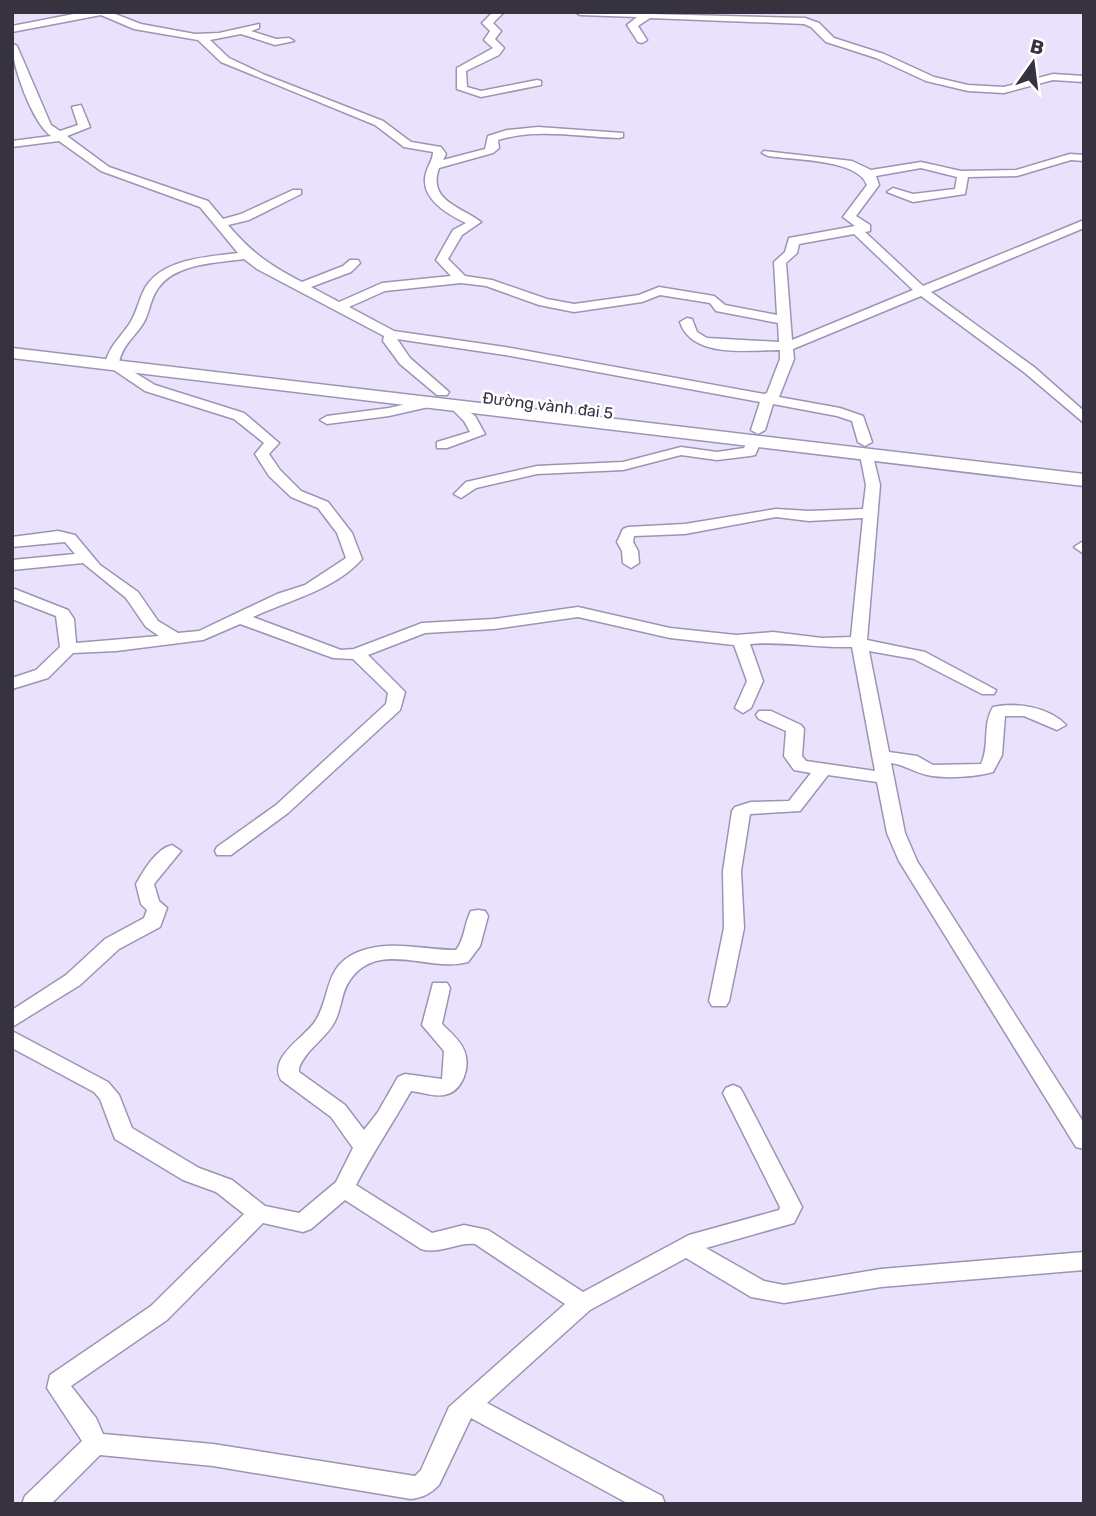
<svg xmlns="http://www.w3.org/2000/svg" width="1096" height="1516" viewBox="0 0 1096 1516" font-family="Rubik,sans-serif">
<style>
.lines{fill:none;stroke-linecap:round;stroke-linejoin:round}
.minor-casing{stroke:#9e93b3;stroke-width:3}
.major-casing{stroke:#9e93b3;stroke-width:3}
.minor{fill:#fff;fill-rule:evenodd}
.major{fill:#fff;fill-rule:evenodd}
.labels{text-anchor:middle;stroke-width:5;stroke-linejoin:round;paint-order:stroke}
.far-street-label{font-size:16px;fill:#36323f;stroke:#fff}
</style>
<rect width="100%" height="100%" fill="#eae2fd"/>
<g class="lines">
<!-- minor casing -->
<g class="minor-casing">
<g id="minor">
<path d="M84,12h26l31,12 54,10 24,-1 40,-9v4l-8,3 25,8 13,-1 5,3 -19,4 -34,-11 -31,6 19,18 36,17 118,46 28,21 30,5 5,7 -3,6 42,-11 3,-13 19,-6 31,-3 85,6v4l-4,1c-40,-1 -82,-10 -121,2l1,8 -6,5 -54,15c-12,33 23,39 42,54l-19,13 -14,24 17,17 27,4 55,19 27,5 65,-9 20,-8 55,9 11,9 52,10 -3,-53 11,-10 4,-14 66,-12 -12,-9 24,-32c-9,-26 -74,-25 -99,-29l-6,-3 2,-2 88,10 19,9 50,-8 40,9 55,-1 54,-16 14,1v6l-13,-1 -54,16 -49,1 -3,17 -52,8 -26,-10 6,-4 20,6 42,-5 2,-12 -36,-9 -45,8 3,9 -23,31 14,9v6l-5,1 58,54 161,-66v8l-153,64 103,75 50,44v12l-59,-50 -104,-77 -128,53 1,10 -15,38 61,11 23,8 9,26 -7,4 -7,-4 -6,-21 -15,-5 -64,-12 -8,26 -7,4 -7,-4 9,-28 -255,-47 -108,-16 13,19 39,34 -2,3h-10l-37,-31 -17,-23 1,-5 -127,-67 -13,-10c-27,4 -67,4 -85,28 -8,9 -9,24 -15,35 -8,14 -22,23 -25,41l36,22 89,28 35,30 -10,11 11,16 21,21 27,11 24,31 10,26c-27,31 -73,41 -109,58l88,33 13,-1 68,-26 72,-4 84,-12 92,21 66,7 37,-3 49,6 29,-1 12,-119 -54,3 -33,-4 -91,17 -51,2 -1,6 5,9 1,12 -8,5 -8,-5 -1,-12 -5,-9 6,-13 5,-2 57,-3 91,-15 33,2 54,-2 3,-24 -6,-30 2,-3h10l8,33 -13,155 58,12 71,38 -2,4h-12l-68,-35 -45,-8 20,101 28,4 16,9 48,-1c9,-18 1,-39 12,-57 23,-5 56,0 73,18l-9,5 -33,-14h-19l-3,39 -9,17c-18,5 -47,7 -66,3 -13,-3 -22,-10 -36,-12l14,70 12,28 167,262v26l-8,-2 -177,-286 -12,-28 -10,-51 -49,-7 -28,36 -50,3 -9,57 3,57 -15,73 -3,5h-14l-3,-5 15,-73 -1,-57 9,-60 3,-4 16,-5 38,-1 22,-28 -17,-3 -10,-14 2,-25 -27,-12 -3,-4 3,-4h12l30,14 3,4 -2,27 4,5 69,10 -23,-124c-35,1 -68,-6 -102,-3l13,37 -12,27 -8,5 -8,-5 12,-27 -13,-36 -64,-7 -92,-21 -84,12 -69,4 -57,22 37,37 -5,18 -112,103 -57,42h-14l-2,-4 2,-4 59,-42 110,-101 2,-11 -35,-34 -20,-1 -93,-34 -37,16 -87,11 -43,2 -25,25 -36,11v-11l24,-8 24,-23 -4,-31 -44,-17v-11l56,22 6,9 2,24 83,-7 -13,-9 -20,-29 -43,-35 -71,7v-10l63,-6 -10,-12 -53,5v-10l46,-6 17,4 25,30 38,27 20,29 20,12 21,-2 78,-37 28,-9 41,-27 -9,-25 -19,-25 -27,-11 -22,-21 -14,-22 9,-11 -30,-24 -89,-28 -40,-27c4,-18 16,-27 25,-41 7,-11 9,-24 15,-35 18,-30 63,-31 93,-35l-38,-46 -99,-36 -42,-30 -47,6v-6l39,-5c-19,-14 -39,-70 -39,-93l5,3 34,79 9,6 18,-6 -6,-18 9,-2 9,22 -23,9 42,31 99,34 15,18 18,-5 52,-24h8v4l-52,26 -21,5c24,28 41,40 74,57l41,-16 7,-6h8l2,3 -9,9 -40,15 28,15 43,-19 69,-7 -15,-16 17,-30 13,-7c-19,-9 -47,-25 -40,-50 2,-8 7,-13 7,-21l-29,-5 -29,-22 -154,-63 -23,-22 -64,-11 -33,-14 -89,17v-6zM854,234l59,56 -121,50 -6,-77 11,-10 2,-9zM461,283l25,3 53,19 35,7 68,-10 18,-7 50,8 6,8 62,12 1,19 -72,-4 -10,-6 -5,-13 -5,-1 -7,4c12,37 69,28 100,28v9l-13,34 -3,1 -259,-47 -111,-16 -45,-24 36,-16z"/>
<polygon points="493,12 504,12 493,23 501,31 495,39 504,48 499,55 466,71 467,87 481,91 537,80 541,81 541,85 481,97 457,89 457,68 493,48 484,40 490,31 482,23"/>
<polygon points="575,12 805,18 819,23 834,38 884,54 934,77 968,85 1004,87 1053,74 1084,76 1084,82 1053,80 1004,93 968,91 926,81 876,58 826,42 811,27 804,24 650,18 638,26 647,40 642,43 638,42 627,25 637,17 580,15"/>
<polygon points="428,399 433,400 433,406 389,416 327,424 320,420 327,416 389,408"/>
<polygon points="456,402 475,416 485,434 447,448 437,448 437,442 470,432 464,421 449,406"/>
<polygon points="754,438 761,442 755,455 750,456 717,460 681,455 623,470 537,474 476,488 461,498 454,494 466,482 537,466 623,462 681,447 717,452 744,448 749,439"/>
<polygon points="1082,542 1084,543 1084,554 1074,547"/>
<path d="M172,845l9,6 -27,33 5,17 8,7 -7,19 -41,22 -39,36 -68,42v-17l54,-35 39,-36 39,-21 3,-8 -6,-6 -5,-20c8,-14 20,-35 36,-39z"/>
<path d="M478,910l7,1 3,5 -8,30 -12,16c-39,11 -89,-23 -118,18 -9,12 -8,28 -15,41 -9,18 -29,28 -36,47v4l46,33 19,25 14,-18 20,-35 7,-3 37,5 2,-28 -22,-26 11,-42h14l3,5 -8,36c8,8 17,15 22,26 7,16 -1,42 -20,45 -10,2 -23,-3 -33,-4 -18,32 -38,61 -55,94l76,48 32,-8 24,5 95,62 106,-57 90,-25 1,-3 -57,-114 3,-5 7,-3 7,3 3,5 59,114 -8,16 -88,25 58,33 20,4 97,-16 203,-17v18l-203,17 -97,16 -33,-6 -65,-39 -96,52 -103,93 175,93 3,8h-36l-158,-86 -32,67c-9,9 -15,12 -28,14l-198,-33 -113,-11 -49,49h-29l3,-8 57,-55 -35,-53 3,-13 101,-69 93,-92 -28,-22 -33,-12 -68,-41 -15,-40 -6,-7 -82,-44v-17l96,51 11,13 13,33 5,3 62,37 33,12 33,26 34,7 37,-31 17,-34 -22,-31 -50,-37c-13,-22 22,-42 33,-57 18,-25 8,-56 44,-71 32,-13 66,-2 98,-2 9,-11 8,-26 15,-39zM345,1200l76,49c17,6 36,-7 54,-5l90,60 -116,103 -28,63 -6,6 -202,-32 -110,-10 -7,-16 -25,-32 96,-66 96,-97 40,9 8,-3z"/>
</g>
</g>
<!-- major casing -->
<g class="major-casing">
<polygon id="major" points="12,348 1084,474 1084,486 12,358"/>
</g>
<!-- minor -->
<use href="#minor" class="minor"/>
<!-- major -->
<use href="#major" class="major"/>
</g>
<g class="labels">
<!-- far-street labels -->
<g class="far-street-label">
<text transform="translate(548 405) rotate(7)" y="6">Đường vành đai 5</text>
</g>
</g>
<!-- border -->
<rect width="1096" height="1516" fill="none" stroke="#36323f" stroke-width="28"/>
<!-- north arrow -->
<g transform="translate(1033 63) rotate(14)" stroke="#ffffff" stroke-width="5" paint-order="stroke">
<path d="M0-5L12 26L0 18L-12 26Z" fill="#36323f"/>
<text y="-10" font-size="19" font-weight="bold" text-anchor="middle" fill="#36323f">B</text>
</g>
</svg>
